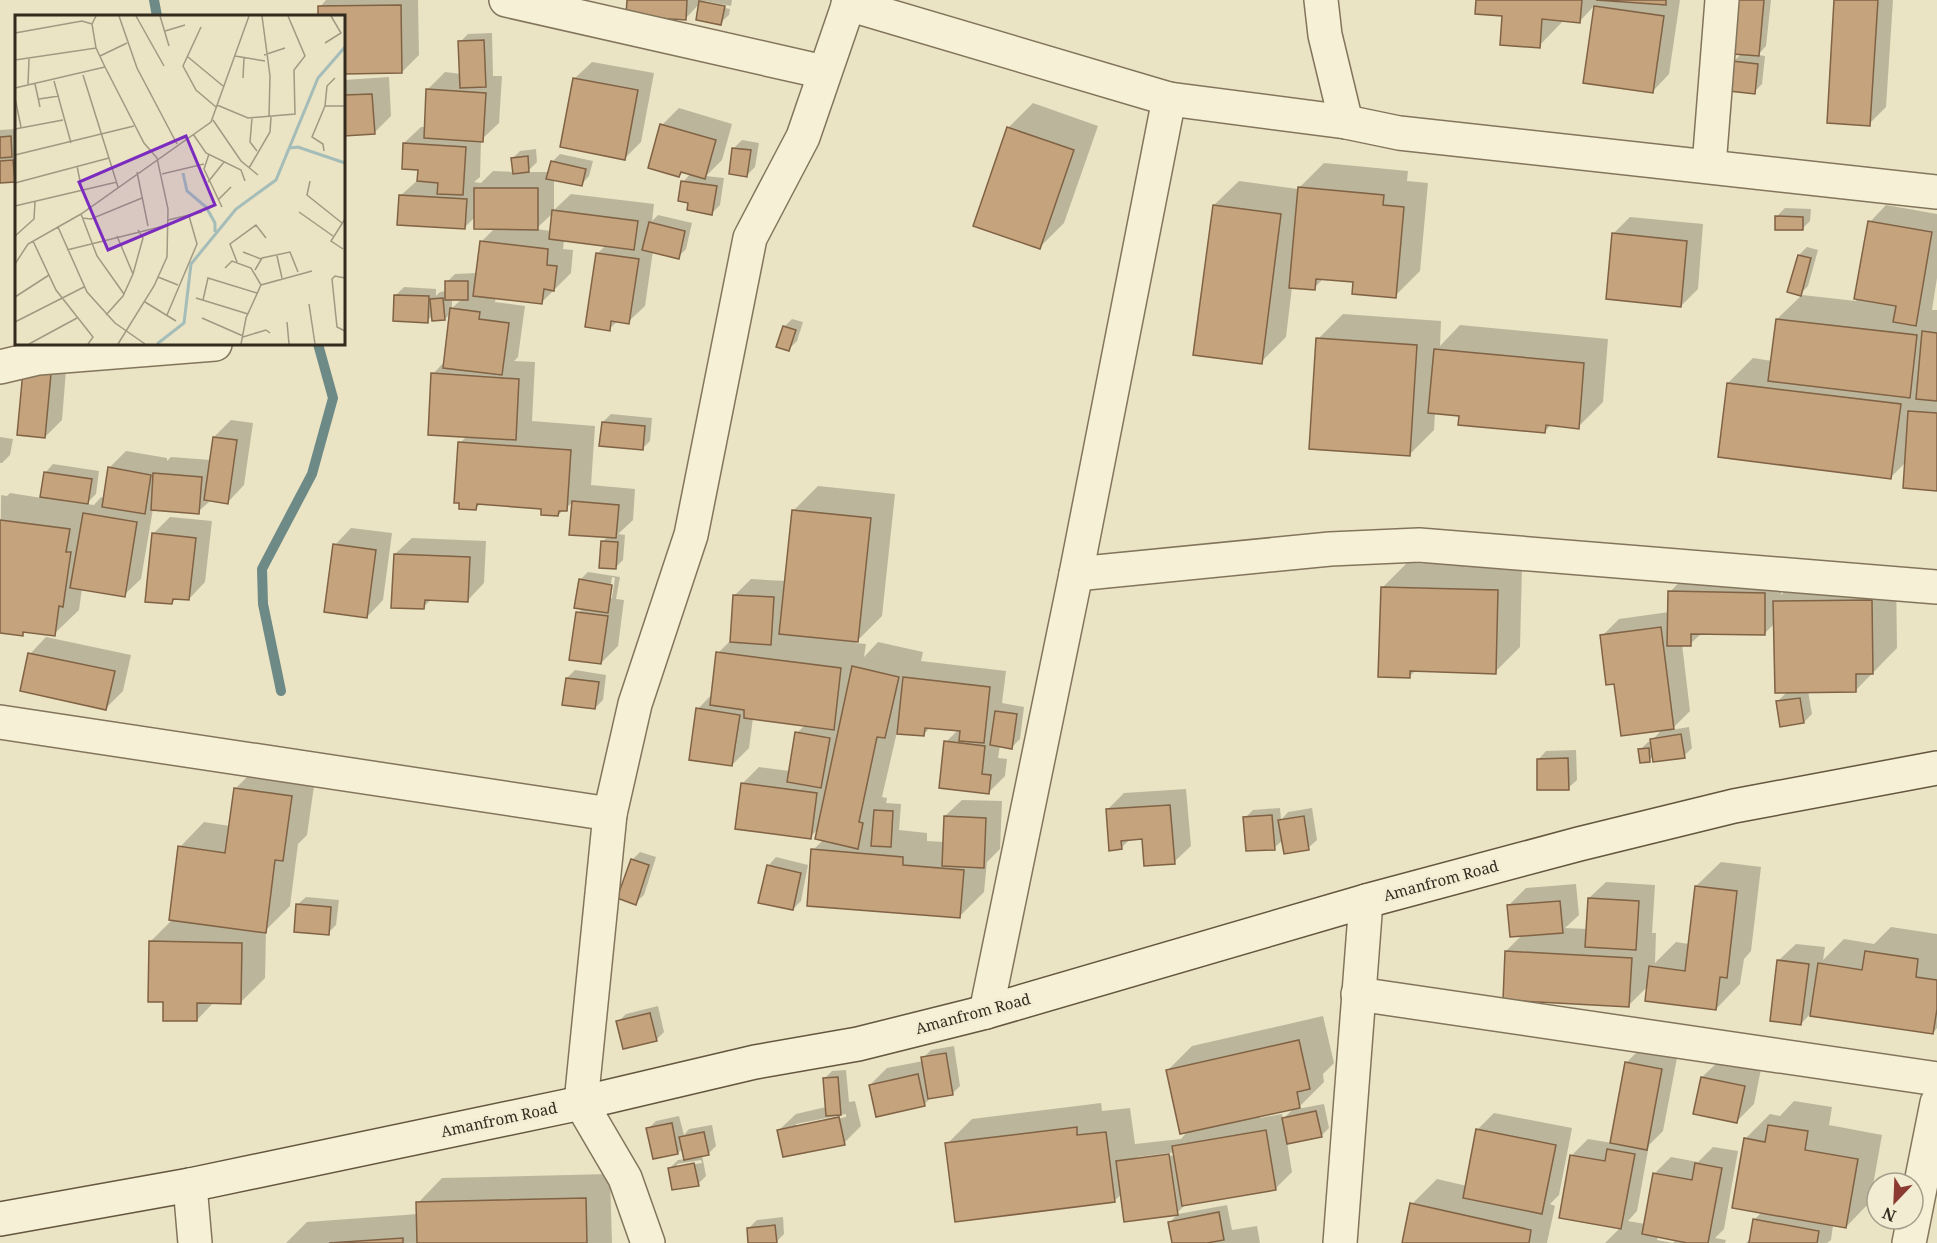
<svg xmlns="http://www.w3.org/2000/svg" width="1937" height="1243" viewBox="0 0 1937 1243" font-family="'Noto Serif',serif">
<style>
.shadow{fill:#0003;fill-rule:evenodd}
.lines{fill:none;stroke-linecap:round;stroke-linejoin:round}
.stream{stroke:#6d8a86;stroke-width:10}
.building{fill:#c4a37d;stroke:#806244;stroke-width:1.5}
.street-casing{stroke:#83755c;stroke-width:36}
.secondary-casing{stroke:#64563f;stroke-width:36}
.street{stroke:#f5f0d6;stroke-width:33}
.secondary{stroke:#f5f0d6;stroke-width:33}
.labels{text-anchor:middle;stroke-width:5;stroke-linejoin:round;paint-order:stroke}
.street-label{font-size:15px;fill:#342b1f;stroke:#f2ecd3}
.inset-river{fill:none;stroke:#a5bdb9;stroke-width:3}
.inset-road{fill:none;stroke:#a19982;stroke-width:1.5}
.view{fill:#7b2cbf;fill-opacity:0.15;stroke:#7b2cbf;stroke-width:3}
.inset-edge{fill:none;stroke:#342b1f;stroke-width:3}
</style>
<rect width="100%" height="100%" fill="#eae3c4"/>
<!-- shadow -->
<g class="shadow">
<polygon points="326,0 418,0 419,55 402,72 344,72 344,16 320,16 320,7"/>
<polygon points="628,0 732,0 731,6 705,1 705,4 730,9 729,15 720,23 700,3 686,18"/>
<polygon points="1478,0 1680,0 1669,74 1653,91 1585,82 1595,5 1580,21 1564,20 1539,46 1504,15"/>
<polygon points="1740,0 1771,0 1766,46 1758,55 1765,56 1762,84 1754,92 1734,61 1742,53"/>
<polygon points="1836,0 1893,0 1886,107 1869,124"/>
<path d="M492,33l1,43h9l-3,47 -18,17 -1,37 -6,5 7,1 12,-12 21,1 -2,-13 8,-8 16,-2 1,13 -10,10h22l3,-10 8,-8 33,7 -4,15 -8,9 -27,-6v31l17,-16 83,10 -2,17 6,-6 34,8 -6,26 -8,8 -25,-6 -8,55 -17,16 -10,-1 -9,8 -11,-76 8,-8 -42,-5 -1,9 10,1 -2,23 -29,29 -46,-5 -1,5 30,4 -7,51 -4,4 21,1 -3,59 63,5 -4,59 44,4 -2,31 -15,14 7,1 -2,25 -8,8 -13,-26 6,-6 -35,-34 -15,13 -16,-7 -61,-5 -6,6 -15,-66 7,-7 -34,-62 12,-13 7,-49 -7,7 -12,-4 -6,6 -31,-26 8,-8 32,2v7l4,-4 7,-1v-9l8,-8 22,-1 4,-31 14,-14 -19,-12 -12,12 -64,-32 19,-17 1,-11 -16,-25 17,-16h5l2,-38 17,-17 16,2 -1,-32 8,-8zM554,212l-3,19 -15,-2zM452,299h10l-10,9z"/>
<polygon points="592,62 654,73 641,142 624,159 562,146 575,78"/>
<polygon points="389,77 391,116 374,133 344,135 344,80"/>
<polygon points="1033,103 1098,126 1064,223 1040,247 1008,128"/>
<polygon points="679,108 732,124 722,160 706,176 724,178 720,205 712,213 690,202 683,182 691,173 684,171 679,176 662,125"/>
<polygon points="16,129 16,151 14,153 16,153 16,179 14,181 0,182 0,130"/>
<polygon points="742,140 759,143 755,167 747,175 734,148"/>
<polygon points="1324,163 1408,171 1407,181 1428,183 1420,271 1395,296 1355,281 1324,278 1314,288 1292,287 1286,337 1261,362 1214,205 1239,181 1298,189"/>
<polygon points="1886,205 1937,214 1937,278 1932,310 1937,310 1937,489 1906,462 1891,477 1728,383 1753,358 1772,361 1777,319 1802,295 1856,301 1870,222"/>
<polygon points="1785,208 1811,209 1810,221 1802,229 1776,217"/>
<polygon points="1630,217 1703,224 1698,289 1681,306 1613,234"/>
<polygon points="1807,247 1818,250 1808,286 1800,294 1799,255"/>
<polygon points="1343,314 1441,321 1440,346 1460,325 1608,339 1603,402 1578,427 1551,425 1544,432 1461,414 1435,412 1434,430 1409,455 1318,339"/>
<polygon points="792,319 803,322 797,341 789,349 784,327"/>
<polygon points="67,358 62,420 45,437 24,372"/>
<polygon points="611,414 652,418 650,441 642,449 603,422"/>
<polygon points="231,420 253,423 244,485 228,502 211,500 198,512 153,509 141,579 124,595 82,588 79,610 54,634 26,631 23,634 0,631 1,495 7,496 10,493 42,498 45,473 53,464 99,471 96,494 86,504 94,505 101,497 105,498 109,468 126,451 167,458 167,461 171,457 211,460 214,437"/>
<polygon points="0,437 13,439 10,455 2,463 0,463"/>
<polygon points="818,486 895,494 882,616 855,643 866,644 864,657 878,642 923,652 921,661 1006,671 1002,703 1024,707 1020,739 1012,747 1000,745 998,758 1007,759 1005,776 988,793 946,742 958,730 931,727 923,735 897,732 882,797 887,798 886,803 901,804 899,830 927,833 927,841 944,842 945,816 962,800 1002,801 1000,849 987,862 984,892 959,917 813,850 823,840 818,829 810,837 742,784 759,767 790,771 797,733 805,725 753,718 749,748 732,765 698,709 713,693 718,653 732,639 734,596 751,579 786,581 794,510"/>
<polygon points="170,517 212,521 205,582 189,599 177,598 172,602 153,534"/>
<polygon points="351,528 392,533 383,600 367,617 335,545"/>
<polygon points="412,538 486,541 484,583 468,600 432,599 423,607 395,554"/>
<polygon points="1407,563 1522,566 1520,647 1495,672 1416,670 1409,677 1382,588"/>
<path d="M588,572l32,5 -4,22 8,1 -6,46 -17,17 -23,-50 5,-5 -3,-28zM612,577l3,1 -3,20h-3z"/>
<polygon points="1686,575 1782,577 1781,595 1800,577 1896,575 1897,648 1855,691 1808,691 1812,714 1804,722 1778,701 1788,691 1775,623 1764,634 1702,633 1690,644 1682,644 1690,711 1671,730 1689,727 1692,748 1684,756 1654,756 1649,760 1640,750 1648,742 1652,741 1662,729 1615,682 1602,636 1619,619 1669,612 1670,592"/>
<polygon points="46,637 131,655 123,691 106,708 30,654"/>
<polygon points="575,670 606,675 603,700 595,708 567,678"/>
<polygon points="1576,750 1577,780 1568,788 1538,760 1546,751"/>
<polygon points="260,764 316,772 307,835 298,844 290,906 266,930 265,978 240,1003 214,1002 197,1020 165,1001 151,941 173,919 180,847 204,822 230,826 235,789"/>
<polygon points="1186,789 1191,846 1174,862 1144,837 1131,838 1121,848 1107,810 1124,793"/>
<polygon points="1280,808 1281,820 1288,812 1312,808 1317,840 1308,848 1283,840 1274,848 1245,818 1253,810"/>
<polygon points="640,852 656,857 644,895 635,903 632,860"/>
<polygon points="776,857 808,865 801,901 793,909 768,866"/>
<polygon points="1721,862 1761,867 1751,951 1744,959 1740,984 1716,1009 1648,986 1629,1005 1506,951 1523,934 1509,905 1526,888 1576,884 1579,915 1565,928 1588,929 1589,898 1606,882 1655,885 1652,933 1656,933 1655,963 1676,942 1689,944 1696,886"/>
<polygon points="306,897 339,900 336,925 328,933 297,905"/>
<polygon points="1891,927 1937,934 1937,1028 1933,1033 1810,1014 1801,1024 1779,960 1796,944 1825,947 1823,960 1844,939 1874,944"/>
<polygon points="658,1006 664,1032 656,1040 618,1022 626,1014"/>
<path d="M1323,1016l11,47 -11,11 1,8 -27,27 27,-5 5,24 -8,8 -34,6 5,30 -17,17 -88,14 -10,10 -55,-19 -8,7 -167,-57 25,-25 129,-16 1,8 28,-3 5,36 46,-5 7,-8 -20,-61 24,-24zM1294,1108l-11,11 -1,-5 -22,4 -1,-3zM1177,1152v3l-40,5v-3z"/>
<polygon points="954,1046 960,1086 952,1094 932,1096 924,1105 870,1085 887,1068 923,1061 923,1058 931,1050"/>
<path d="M1643,1046l35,7 -15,78 -14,14 -12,66 -9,10 17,3 9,-50 17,-17 27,5 15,-15 25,4 -14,78 -9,9 11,2 -1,3h-120l15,-15 -49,-72 17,-17 24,4 14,-80zM1658,1236l19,3 -4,4 -16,-3z"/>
<polygon points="1719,1061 1761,1069 1754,1104 1737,1121 1702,1077"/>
<path d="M846,1070l3,32 6,-1 6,25 -17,17 -65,-13 17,-16 30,-7 -2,-28 8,-8zM846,1114v3l-50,10v-3z"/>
<polygon points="1794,1101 1832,1107 1829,1125 1882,1135 1870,1202 1846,1227 1833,1225 1831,1240 1827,1243 1746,1243 1751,1238 1754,1220 1762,1212 1745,1139 1770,1114 1780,1116"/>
<polygon points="1494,1113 1572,1128 1559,1195 1550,1204 1555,1206 1547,1243 1403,1243 1412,1204 1437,1179 1467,1186 1477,1130"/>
<path d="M679,1116l5,19 5,-6 23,-4 4,21 -8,8 -6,1 4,21 -8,8 -28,-16 8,-8 7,-1 -2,-11 -5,5 -30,-24 8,-8zM701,1160l1,3 -25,4v-3z"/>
<polygon points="610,1174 612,1243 286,1243 307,1222 418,1214 418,1203 442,1178"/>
<polygon points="1227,1205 1232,1230 1257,1226 1260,1243 1174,1243 1170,1222 1178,1214"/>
<polygon points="783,1217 784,1234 776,1242 750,1243 749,1228 757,1220"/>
</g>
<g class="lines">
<!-- stream -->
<g class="stream">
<polyline points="154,0 157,16"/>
<polyline points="281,691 263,604 262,569 312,474 333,398 318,344"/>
</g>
</g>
<!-- building -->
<g class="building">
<polygon points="627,0 687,0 686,20 626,16"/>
<polygon points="1476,0 1582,0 1580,23 1542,19 1540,48 1500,45 1502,16 1475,14"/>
<polygon points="1596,0 1666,0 1666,5"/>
<polygon points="1738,0 1764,0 1759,56 1733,54"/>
<polygon points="1834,0 1878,0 1870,126 1827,123"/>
<polygon points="699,1 725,6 721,25 696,20"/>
<polygon points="401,5 402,73 344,74 344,16 318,16 318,6"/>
<polygon points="1594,6 1664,16 1653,93 1583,83"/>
<polygon points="484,40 486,87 460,88 458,41"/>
<polygon points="1732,61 1758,64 1755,94 1729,91"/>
<polygon points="573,78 638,90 625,160 560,147"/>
<polygon points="426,89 486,93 483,142 424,138"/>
<polygon points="372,94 375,134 344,136 344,95"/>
<polygon points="660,124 716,140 705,179 681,172 679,177 648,168"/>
<polygon points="1007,127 1074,150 1040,249 973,226"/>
<polygon points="11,136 12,157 0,158 0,137"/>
<polygon points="403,143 466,147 463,195 437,194 438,183 417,181 418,170 402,169"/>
<polygon points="732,148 751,150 747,177 729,174"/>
<polygon points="528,156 529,172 513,174 511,158"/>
<polygon points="13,160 15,182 0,183 0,161"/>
<polygon points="551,161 586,169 582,186 546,179"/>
<polygon points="681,181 717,186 712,215 687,210 688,203 678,201"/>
<polygon points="1298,187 1384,195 1383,205 1404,207 1396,298 1352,294 1353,282 1316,279 1315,290 1289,288"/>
<polygon points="474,188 538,188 538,230 474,229"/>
<polygon points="399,195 467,199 465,229 397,225"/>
<polygon points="1213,205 1281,214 1262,364 1193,355"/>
<polygon points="552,210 638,221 634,250 549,239"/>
<polygon points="1775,216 1803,217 1803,230 1775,230"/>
<polygon points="1868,221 1932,232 1916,326 1893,322 1896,306 1854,299"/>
<polygon points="649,222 685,231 679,259 642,250"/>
<polygon points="1612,233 1687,241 1681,307 1606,299"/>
<polygon points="480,241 548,249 547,265 557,266 554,291 544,289 542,304 473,296"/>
<polygon points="596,253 639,259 629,324 611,321 610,331 585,327"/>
<polygon points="1798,255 1811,258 1801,296 1787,292"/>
<rect x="445" y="281" width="23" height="19"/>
<polygon points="394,295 429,296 428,323 393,321"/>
<polygon points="443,298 445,320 432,321 430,299"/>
<polygon points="450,308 480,312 479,319 509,323 502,375 443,368"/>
<polygon points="1776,319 1917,335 1910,398 1768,381"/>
<polygon points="783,326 796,330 789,351 776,347"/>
<polygon points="1922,331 1937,333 1937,401 1916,399"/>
<polygon points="1316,338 1417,345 1410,456 1309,449"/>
<polygon points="1434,349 1584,363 1579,429 1546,425 1545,433 1458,425 1459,416 1428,413"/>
<polygon points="23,371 51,374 45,438 17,435"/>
<polygon points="431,373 519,379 516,440 428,435"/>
<polygon points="1727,383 1901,404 1891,479 1718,457"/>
<polygon points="1908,411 1937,413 1937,491 1903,488"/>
<polygon points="602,422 645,426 643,450 599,446"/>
<polygon points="213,437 237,440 228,504 204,500"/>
<polygon points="458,442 571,450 567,511 559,511 558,516 541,515 541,509 477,504 476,510 459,509 459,503 454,503"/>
<polygon points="108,467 151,475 145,514 102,507"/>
<polygon points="44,472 92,479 88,504 40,497"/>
<polygon points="153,473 202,477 199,514 151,510"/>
<polygon points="572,501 619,505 616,538 569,535"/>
<polygon points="792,510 871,518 858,642 779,634"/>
<polygon points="83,513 137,522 125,597 70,588"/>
<polygon points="0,520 70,529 66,552 71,552 63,607 59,606 55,636 23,632 23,636 0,633"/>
<polygon points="152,533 196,538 189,600 173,599 172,604 145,602"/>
<polygon points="601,541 618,542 616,569 599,568"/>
<polygon points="333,544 376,550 367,618 324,612"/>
<polygon points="394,554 470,557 468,602 425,600 424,609 391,608"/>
<polygon points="579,579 612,585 608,613 574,608"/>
<polygon points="1381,587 1498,590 1496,674 1410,671 1410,678 1378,677"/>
<polygon points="1668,591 1765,593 1765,635 1691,634 1691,646 1667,646"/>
<polygon points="733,595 774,597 771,645 730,642"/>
<polygon points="1872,600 1873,674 1856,674 1856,692 1775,693 1773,601"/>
<polygon points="576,612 608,616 601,664 569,660"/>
<polygon points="1661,627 1674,729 1621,736 1614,684 1606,685 1600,635"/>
<polygon points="716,652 841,668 834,730 744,718 744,710 710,705"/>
<polygon points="28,653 115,671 106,710 20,691"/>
<polygon points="852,666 899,677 885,738 877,737 859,822 863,823 858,849 815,839"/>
<polygon points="903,677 990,687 984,743 959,741 960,731 925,728 924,736 897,734"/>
<polygon points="566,678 599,682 595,709 562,705"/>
<polygon points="1800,698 1804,723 1780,727 1776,701"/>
<polygon points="696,708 740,715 732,766 689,760"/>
<polygon points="995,711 1017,714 1012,749 990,745"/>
<polygon points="795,732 830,738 821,788 787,782"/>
<polygon points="1681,734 1685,758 1653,762 1650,739"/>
<polygon points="944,741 985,746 982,774 991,775 989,794 939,788"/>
<polygon points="1649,748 1650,762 1640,763 1638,749"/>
<polygon points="1568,758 1569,790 1537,790 1537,759"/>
<polygon points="741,783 817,793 811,839 735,829"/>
<polygon points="234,788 292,796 283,861 275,860 266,933 169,920 178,846 225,853"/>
<polygon points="1170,805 1175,864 1144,866 1142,839 1121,841 1122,849 1109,851 1106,809"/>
<polygon points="874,810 893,811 891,847 871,846"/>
<polygon points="1272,815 1275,850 1246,851 1243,817"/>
<polygon points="944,816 986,818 984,868 942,866"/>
<polygon points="1304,816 1309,850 1284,854 1278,820"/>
<polygon points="811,849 903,857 903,865 964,870 960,918 807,906"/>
<polygon points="631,859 649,865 636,905 617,898"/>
<polygon points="767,865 801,873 793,910 758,903"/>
<polygon points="1695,886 1737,891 1727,978 1720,977 1716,1010 1645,1001 1649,966 1685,971"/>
<polygon points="1588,898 1639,901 1636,950 1585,947"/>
<polygon points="1560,901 1563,933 1510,937 1507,905"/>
<polygon points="296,904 331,907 329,935 294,932"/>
<polygon points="149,941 242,943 241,1004 197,1003 197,1021 163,1021 163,1002 148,1002"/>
<polygon points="1505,951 1632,958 1629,1007 1503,1000"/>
<polygon points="1865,951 1918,959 1916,977 1937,980 1937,1009 1933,1034 1810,1016 1818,963 1862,970"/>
<polygon points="1777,960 1809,964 1801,1025 1770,1021"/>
<polygon points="650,1013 657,1041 623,1049 616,1021"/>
<polygon points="1299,1040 1310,1089 1297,1092 1300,1108 1180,1134 1166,1070"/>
<polygon points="946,1053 953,1095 928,1099 921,1057"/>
<polygon points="1625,1062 1662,1069 1647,1150 1610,1143"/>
<polygon points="918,1074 925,1106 876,1117 869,1085"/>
<polygon points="838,1077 841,1115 826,1116 823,1078"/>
<polygon points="1701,1077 1745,1086 1737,1123 1693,1114"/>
<polygon points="1316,1111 1322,1137 1287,1144 1282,1118"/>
<polygon points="839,1117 845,1145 783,1157 777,1130"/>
<polygon points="672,1123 678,1154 653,1159 646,1128"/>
<polygon points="1768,1125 1808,1131 1805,1150 1858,1159 1846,1228 1732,1208 1744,1138 1765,1142"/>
<polygon points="1077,1127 1077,1135 1106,1132 1115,1202 955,1222 945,1143"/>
<polygon points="1476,1129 1556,1145 1542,1214 1463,1198"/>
<polygon points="1266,1130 1276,1190 1182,1206 1172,1146"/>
<polygon points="704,1132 709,1155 684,1160 679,1137"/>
<polygon points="1607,1149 1635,1154 1621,1229 1559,1218 1570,1155 1605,1161"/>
<polygon points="1169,1154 1178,1215 1124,1222 1116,1161"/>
<polygon points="694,1163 699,1186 672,1190 668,1168"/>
<polygon points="1695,1163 1722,1168 1708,1243 1687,1243 1642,1234 1653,1173 1692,1180"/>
<polygon points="586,1198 587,1243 417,1243 416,1202"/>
<polygon points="1410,1203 1531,1230 1529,1243 1402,1243"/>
<polygon points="1219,1212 1224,1240 1207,1243 1172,1243 1168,1222"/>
<polygon points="1753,1219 1819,1231 1817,1243 1749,1243"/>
<polygon points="775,1225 777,1243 748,1243 747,1228"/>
<polygon points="403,1238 403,1243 329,1243"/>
</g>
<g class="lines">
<!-- street casing -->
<g class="street-casing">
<g id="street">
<polyline points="506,0 824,72"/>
<polyline points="1321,0 1325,35 1346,122"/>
<polyline points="848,4 1169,99 1346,122 1399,133 1937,192"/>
<polyline points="1709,166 1722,0"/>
<polyline points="0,367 38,358 215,344"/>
<polyline points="1076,574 1330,549 1419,545 1937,587"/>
<polyline points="0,722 610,814"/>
<polyline points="1358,994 1937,1079"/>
<polyline points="986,1012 1076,574 1169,99"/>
<polyline points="190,1185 195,1243"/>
<polyline points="648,1243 625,1178 581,1103 610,814 635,704 691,535 750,238 803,137 850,0"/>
<polyline points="1340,1243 1366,901"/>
<polyline points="1909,1243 1937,1103"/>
</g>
</g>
<!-- secondary casing -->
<g class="secondary-casing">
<polyline id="secondary" points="0,1219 190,1185 581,1103 755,1062 858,1044 986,1012 1366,901 1579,844 1734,806 1937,768"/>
</g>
<!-- street -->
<use href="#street" class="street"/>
<!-- secondary -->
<use href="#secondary" class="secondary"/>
</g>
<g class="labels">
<!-- street labels -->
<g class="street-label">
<text transform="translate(1441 881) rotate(-15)" y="5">Amanfrom Road</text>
<text transform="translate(973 1014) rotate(-15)" y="5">Amanfrom Road</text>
<text transform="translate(499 1120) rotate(-12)" y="5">Amanfrom Road</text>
</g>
</g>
<!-- overview -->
<g transform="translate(15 15)">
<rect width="330" height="330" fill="#eae3c4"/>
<path class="inset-river" d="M275,133l8,-1 47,16M168,158l4,18 19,16 9,16v9M142,329l27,-21 7,-59 45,-55 40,-29 42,-102 27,-31"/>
<path class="inset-road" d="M104,1l18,52 40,76M121,1l28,50M145,1l9,30M247,1l8,60 -1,41M186,12l-18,39 13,24 20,17M150,16l20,-6M0,18l67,-12 10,3M310,28l16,-10 -10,-17M81,33l-4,-24 4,-8M249,40l21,-7M85,41l27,-13M220,41l30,5M173,42l35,29M0,45l81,-12 9,19 -90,21M90,52l39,76 13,15 11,51 -1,48 -13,29 -36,58M68,60l35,112M228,63l1,-20M39,66l17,62M13,69l1,-25M20,69l5,23M0,83l6,29M24,84l20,-3M202,90l31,13 47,-4 -1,-44 11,-14 -17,-40M310,91l2,-20 8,-8M237,103l-2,24 7,9M198,105l28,41 17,14M0,114l48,-9M178,119l13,19 35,17 4,11M309,136l-1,-7 -11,-7 13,-31h20M194,139l-5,15 18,38M0,140l119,-29M62,151l5,25M234,153l21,-36 1,-15M122,157l11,54M147,159l42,-10M295,166l-3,14 35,28M193,167l16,-20M0,168l94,-25M203,185l13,-13M0,191l102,-24M284,197l34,24M66,199l16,42 27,38M67,203l9,1 51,-21M153,205l34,-8M43,212l29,65 28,31 30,21M0,221l19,-17 1,-17M102,221l16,38M18,226l23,49 37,47 -5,7M328,234l-12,-8 14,-22M52,235l101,-25M228,237l18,7M262,241l5,22M222,247l-7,-18 26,-19 10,13M0,249l13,-20 53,-30 130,-92 38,-106M210,253l7,-7 19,7 10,17M240,255l7,-12 28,-6 8,20M143,262l20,8M330,263l-10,-2 -3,3 5,48 8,4M0,282l34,-22M181,283l52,16M188,285l5,-22 49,15M130,287l31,19M294,289l6,40M91,300l17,-19 10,-22 10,-36 -5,-8M152,300l30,-71 -8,-28M187,303l41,18M0,307l69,-35M272,307l2,22M228,322l23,-7 4,3M14,329l48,-26M226,329l5,-26 15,-33 51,-14"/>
<path class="view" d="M171,121l29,69 -107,45 -29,-68z"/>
<rect width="330" height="330" class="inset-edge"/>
</g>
<!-- north arrow -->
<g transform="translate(1895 1201) rotate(203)"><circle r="28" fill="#f2ecd3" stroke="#a69f8b" stroke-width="1.5"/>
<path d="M0-4.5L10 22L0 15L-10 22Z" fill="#8c3b32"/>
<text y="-9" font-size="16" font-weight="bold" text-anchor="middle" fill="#342b1f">N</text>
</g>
</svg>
